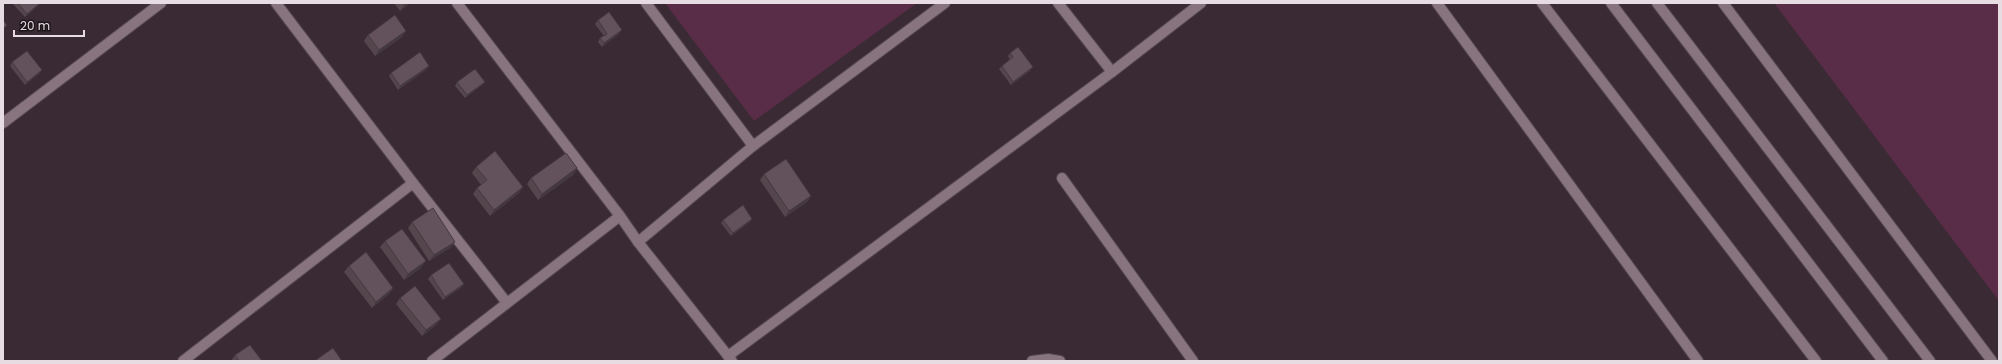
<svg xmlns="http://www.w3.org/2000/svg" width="2002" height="364" viewBox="0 0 2002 364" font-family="Poppins,sans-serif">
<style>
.green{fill:#592c47}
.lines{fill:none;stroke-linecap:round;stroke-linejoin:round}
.minor-casing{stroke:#54474f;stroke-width:12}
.minor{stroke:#87747e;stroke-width:10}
.wall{fill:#55464e}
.shaded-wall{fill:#453940}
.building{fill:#63515b;stroke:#453940}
</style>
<rect width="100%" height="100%" fill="#3a2a33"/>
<!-- green -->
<g class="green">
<polygon points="665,3 917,3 754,121"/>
<polygon points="1774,3 1999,3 1999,301"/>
</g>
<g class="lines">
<!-- minor casing -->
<g class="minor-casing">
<g id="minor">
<polyline points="276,3 413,183 507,303"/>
<polyline points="457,3 620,216 638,242 732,361"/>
<polyline points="646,3 753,146"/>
<polyline points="1058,3 1112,72"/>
<polyline points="1437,3 1698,361"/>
<polyline points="1542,3 1816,361"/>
<polyline points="1611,3 1883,361"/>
<polyline points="1657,3 1930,361"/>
<polyline points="1723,3 1992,361"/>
<polyline points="3,123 161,3"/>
<polyline points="1062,178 1193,361"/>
<polyline points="638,242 753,146 945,3"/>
<polyline points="728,356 1112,72 1201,3"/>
<polyline points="183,361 413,183"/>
<polyline points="432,361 620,216"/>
<polyline points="1032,361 1048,359 1060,361"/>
</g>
</g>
<!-- minor -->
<use href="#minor" class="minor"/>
</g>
<!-- wall -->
<g class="wall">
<polygon points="12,3 41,3 25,17"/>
<polygon points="394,3 410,3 400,11"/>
<polygon points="598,20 619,34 602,47 598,42 600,38 604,36 595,24"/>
<polygon points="368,35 402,37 375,56 364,41"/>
<polygon points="1010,53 1030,71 1011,85 999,69 1002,66 1010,60 1008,56"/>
<polygon points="12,62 42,70 40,73 25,85 10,66"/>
<polygon points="427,69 398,90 389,76 391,73"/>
<polygon points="457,82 485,82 482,85 465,98 455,86"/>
<polygon points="476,167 523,187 519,193 490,216 473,194 477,188 481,185 472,173"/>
<polygon points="577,168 573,175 538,200 527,184 531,178"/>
<polygon points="764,174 811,196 807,202 785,217 760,180"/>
<polygon points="752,219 750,222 731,236 721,223 723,220"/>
<polygon points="412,222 455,242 450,248 429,261 408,228"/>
<polygon points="385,241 421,268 404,280 380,247"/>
<polygon points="349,266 393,288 389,294 372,308 344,272"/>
<polygon points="431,275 462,287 443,300 428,279"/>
<polygon points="400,298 441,319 436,325 422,336 396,304"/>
<polygon points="235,355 262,361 231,361"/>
</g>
<!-- shaded-wall -->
<g class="shaded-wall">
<polygon points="40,3 41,3 25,17 27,14"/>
<polygon points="406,3 410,3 400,11 404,5"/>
<polygon points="622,30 619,34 602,47 604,43"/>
<polygon points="406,31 402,37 375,56 379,50"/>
<polygon points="429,66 427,69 398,90 400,86"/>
<polygon points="1033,67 1030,71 1011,85 1013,82"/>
<polygon points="42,70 40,73 25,85 27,82"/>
<polygon points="485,82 482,85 465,98 467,95"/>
<polygon points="577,168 573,175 538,200 542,194"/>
<polygon points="523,187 519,193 490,216 494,210"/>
<polygon points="811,196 807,202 785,217 789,211"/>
<polygon points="752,219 750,222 731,236 733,233"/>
<polygon points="455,242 450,248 429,261 434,255"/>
<polygon points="426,261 421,268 404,280 408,274"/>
<polygon points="464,284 462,287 443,300 445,297"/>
<polygon points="393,288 389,294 372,308 376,302"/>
<polygon points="441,319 436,325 422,336 426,330"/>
</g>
<!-- building -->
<g class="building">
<polygon points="18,3 40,3 27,14"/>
<polygon points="609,12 622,30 604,43 600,38 607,34 598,20"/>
<polygon points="395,15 406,31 379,50 368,35"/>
<polygon points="3,20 7,25 3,29"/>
<polygon points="1018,47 1033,67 1013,82 1002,66 1013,57 1010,53"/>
<polygon points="27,51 42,70 27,82 12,62"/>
<polygon points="420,52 429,66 400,86 391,73"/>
<polygon points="475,69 485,82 467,95 457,82"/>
<polygon points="495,151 523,187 494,210 477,188 487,180 476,167"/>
<polygon points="566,153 577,168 542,194 531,178"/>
<polygon points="786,159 811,196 789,211 764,174"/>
<polygon points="743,205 752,219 733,233 723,220"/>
<polygon points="433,208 455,242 434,255 412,222"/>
<polygon points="402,229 426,261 408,274 385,241"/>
<polygon points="366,252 393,288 376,302 349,266"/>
<polygon points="449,263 464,284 445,297 431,275"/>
<polygon points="415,286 441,319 426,330 400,298"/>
<polygon points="250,345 262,361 239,361 235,355"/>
<polygon points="333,348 342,361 317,361 316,360"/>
</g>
<!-- border -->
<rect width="2002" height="364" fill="none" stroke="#e7dce2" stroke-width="8"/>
<!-- scale -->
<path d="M14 30v6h70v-6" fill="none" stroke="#e7dce2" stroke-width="2"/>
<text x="20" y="30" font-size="12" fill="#e7dce2" stroke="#1d1519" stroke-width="3" paint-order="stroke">20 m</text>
</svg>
